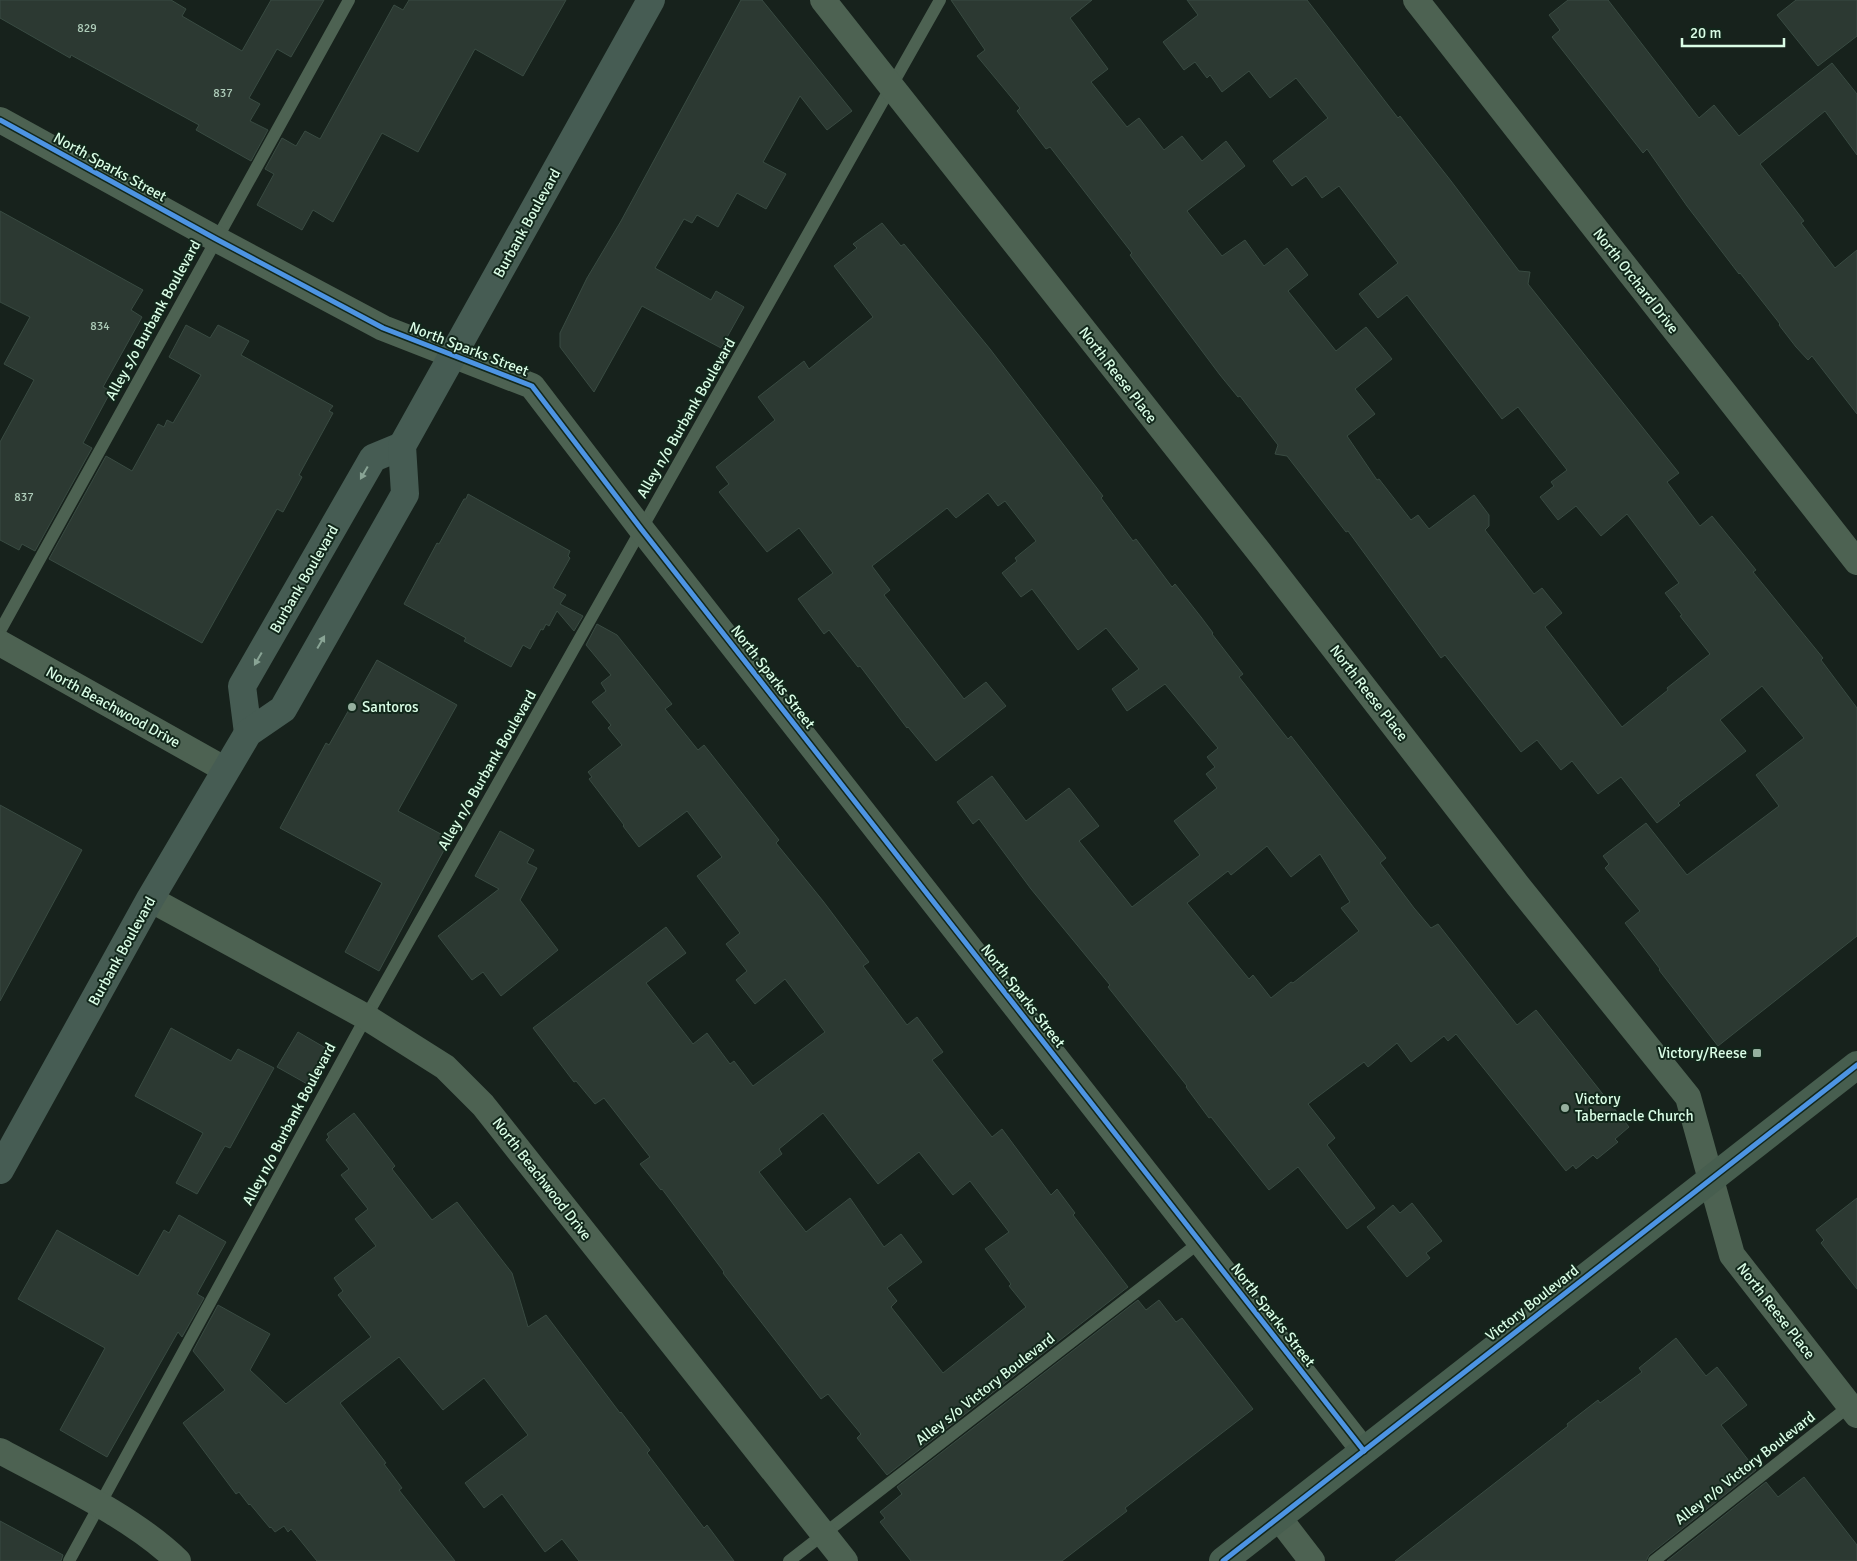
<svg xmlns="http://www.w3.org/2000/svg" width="1857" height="1561" viewBox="0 0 1857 1561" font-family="Signika,sans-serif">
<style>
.building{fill:#2c3932;stroke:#394b42;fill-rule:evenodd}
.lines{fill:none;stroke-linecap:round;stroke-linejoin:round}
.lane{stroke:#4d6252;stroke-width:12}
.street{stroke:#4d6252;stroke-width:26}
.secondary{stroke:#475e4f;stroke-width:28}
.primary{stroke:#465c53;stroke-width:28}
.cycleway-casing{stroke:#12271b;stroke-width:8}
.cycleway{stroke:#4d94e3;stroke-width:5}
.oneway{fill:#89a495}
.poi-dot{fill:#96b09f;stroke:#12271b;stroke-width:2}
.labels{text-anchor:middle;stroke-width:4;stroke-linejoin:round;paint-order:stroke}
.number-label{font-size:12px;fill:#aeccb9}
.street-label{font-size:15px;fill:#dafde6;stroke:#12271b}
.poi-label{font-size:15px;fill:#dafde6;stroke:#12271b;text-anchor:start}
</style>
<rect width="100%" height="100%" fill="#17221c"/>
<!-- building -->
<g class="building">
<polygon points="0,0 171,0 186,9 182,16 242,51 271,0 324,0 291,57 277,49 249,98 260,104 250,121 268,130 251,161 196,130 199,125 71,55 70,58 0,18"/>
<polygon points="409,0 566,0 523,76 475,49 418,152 382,133 333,222 313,210 302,230 257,205 274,174 265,169 282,138 296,146 305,131 320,139 394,5 403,10"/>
<polygon points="741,0 762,0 852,111 827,130 800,96 763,162 786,174 766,209 737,193 718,227 697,215 692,223 684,219 655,268 711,300 716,291 744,307 721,348 642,306 594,392 560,347 560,333 587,278 621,221"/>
<polygon points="951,0 1092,0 1070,18 1108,69 1091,82 1127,127 1139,118 1164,150 1182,136 1202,161 1226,141 1245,166 1187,211 1222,256 1245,240 1264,266 1287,248 1308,275 1288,291 1336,351 1366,327 1392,359 1355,389 1375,414 1347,436 1377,480 1379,479 1411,520 1418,515 1429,529 1474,495 1489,515 1489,526 1485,530 1534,594 1542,588 1562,613 1545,627 1622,727 1668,690 1667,688 1710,654 1680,616 1682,615 1665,593 1679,583 1627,514 1601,536 1576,506 1558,520 1540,497 1554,486 1551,482 1567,470 1518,407 1502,419 1407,295 1378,318 1359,294 1398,263 1339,186 1322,198 1306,176 1292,186 1273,161 1328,118 1296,78 1270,98 1249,71 1222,92 1210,75 1207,78 1195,62 1184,70 1163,42 1198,15 1187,0 1307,0 1398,118 1400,116 1451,181 1519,271 1530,272 1528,284 1679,473 1667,482 1700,526 1712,516 1756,570 1753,572 1823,658 1821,660 1857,708 1857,936 1718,1046 1659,970 1660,969 1625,923 1640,911 1605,868 1609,864 1603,856 1646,823 1687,875 1779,806 1756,775 1804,738 1762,686 1720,720 1746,751 1678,803 1680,805 1657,823 1621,777 1598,794 1572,761 1561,770 1537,740 1521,752 1445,655 1441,658 1348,531 1346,532 1287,456 1275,454 1278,445 1240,396 1238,397 1220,375 1130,255 1132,253 1050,147 1046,149 1017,111 1020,108 977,56 985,50"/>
<polygon points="1568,0 1608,0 1699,118 1714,105 1739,136 1832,63 1857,94 1857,155 1825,111 1760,164 1804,221 1801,223 1835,268 1857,250 1857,414 1812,356 1808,360 1796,347 1779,325 1780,324 1740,273 1739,274 1687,206 1647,149 1643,153 1552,37 1560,30 1549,15"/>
<polygon points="1796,0 1857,0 1857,36 1818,66 1777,15"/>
<polygon points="0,211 143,290 131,310 142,317 103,387 111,391 83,443 92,448 35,551 22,544 19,550 0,540 0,442 34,380 4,364 30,317 0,302"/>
<path d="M882,223l19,23 3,-2 86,105 113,147 -2,2 32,43 3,-2 36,48 3,-3 26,33 12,16 -1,1 31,40 -4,3 49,62 3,-3 95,122 -6,5 34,45 17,20 7,-4 79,101 19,-15 93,117 -14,12 3,3 -21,17 -4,-4 -17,14 -3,-4 -7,6 -110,-137 -8,7 -4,-5 -33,26 -14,-19 -29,24 -4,-5 -56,42 27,34 -8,7 48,63 -28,21 -49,-62 -29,23 -58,-73 -2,1 -23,-31 1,-1 -79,-99 2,-2 -79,-96 -52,-70 -6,5 -16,-22 35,-26 34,45 43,-33 30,38 -20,15 53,66 68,-52 -26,-34 43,-33 -11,-14 9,-7 -8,-10 11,-9 -53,-64 -38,27 -15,-22 27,-20 -33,-41 -28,22 -46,-61 -11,8 -19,-24 15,-12 -2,-3 21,-17 -31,-40 -7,5 -10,-13 -32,25 -9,-10 -75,58 18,24 -6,5 80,104 22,-17 20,24 -70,55 -28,-34 -1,1 -47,-62 -2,1 -29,-37 -5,4 -26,-35 35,-26 -34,-45 -32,24 -48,-60 10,-8 -13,-17 59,-47 -17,-23 46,-36 5,8 64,-52 -39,-51 23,-18 -4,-4zM1267,846l24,31 29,-23 30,48 -9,6 18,23 -66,52 -2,-1 -20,16 -18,-23 -4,4 -62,-76 41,-32 3,4z"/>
<polygon points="186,325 210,338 218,325 249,341 241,355 333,406 329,411 333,413 299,475 302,477 283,512 277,509 202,643 49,559 106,456 132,471 158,424 164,427 167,420 173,423 201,375 169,357"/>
<polygon points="468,494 570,551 568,556 570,558 553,588 566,595 560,604 583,616 574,631 557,611 549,626 546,624 543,630 541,629 530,649 523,645 511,667 464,641 466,638 404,604 437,543 439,544 464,499 466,499"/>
<path d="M597,624l20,11 55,69 -7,5 33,41 6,-5 75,95 -3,3 47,58 46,61 -6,4 44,59 10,-8 26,35 -11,8 60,77 10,-8 49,66 6,-6 18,24 -2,2 55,72 -241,188 -30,-37 4,-4 -33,-40 -7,5 -98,-126 1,-1 -62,-83 -1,1 -21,-26 10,-7 -46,-59 -9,6 -19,-23 -2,1 -41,-54 133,-101 20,26 -40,30 47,61 14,-11 23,31 4,-3 19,25 72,-54 -40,-53 -30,25 -19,-24 11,-9 -21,-27 14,-11 -43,-57 25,-19 -35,-46 -48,36 -16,-21 1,-1 -35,-46 3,-2 -4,-5 34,-27 -14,-17 3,-3 -19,-23 14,-11 -5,-8 10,-8 -25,-30zM823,1113l55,71 41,-32 34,43 17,-14 39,51 -24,17 26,35 -2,2 17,21 -83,66 -52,-66 6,-6 -10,-13 35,-26 -21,-28 -17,13 -34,-49 -44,34 -47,-60 23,-18 -3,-5z"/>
<polygon points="377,660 457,705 398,811 450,839 379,971 345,952 382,883 280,828 326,743 329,745"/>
<polygon points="0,805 82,850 0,1001"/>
<polygon points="500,831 534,850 527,863 537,868 520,900 558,950 501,996 483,972 472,980 438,936 499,889 475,876"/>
<polygon points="171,1028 231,1061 238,1049 274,1068 230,1148 225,1146 197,1194 176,1183 203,1133 135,1096"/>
<polygon points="298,1032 329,1050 309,1085 277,1067"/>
<polygon points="354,1113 395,1166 392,1169 432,1220 457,1202 512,1273 528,1327 546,1315 620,1413 621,1412 650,1450 647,1453 704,1528 707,1525 734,1561 579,1561 562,1539 545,1552 502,1494 484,1508 465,1483 528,1435 484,1378 443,1410 399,1357 340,1403 386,1463 384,1464 402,1488 399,1490 455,1561 317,1561 291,1529 288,1532 284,1526 275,1532 271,1527 270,1528 250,1504 249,1505 239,1492 236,1494 183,1423 225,1390 193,1351 218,1305 270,1334 250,1370 286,1404 371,1337 338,1295 343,1291 334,1278 376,1246 355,1219 368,1209 341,1175 349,1169 326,1140 329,1137 327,1134"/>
<polygon points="1857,1198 1857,1289 1821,1243 1824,1240 1816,1230"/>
<polygon points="1412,1203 1442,1241 1426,1253 1430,1258 1407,1277 1367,1227 1393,1205 1400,1213"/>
<polygon points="179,1215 226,1242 197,1294 204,1298 182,1337 178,1332 107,1457 60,1430 105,1348 18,1299 57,1230 138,1276 164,1230 169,1233"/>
<polygon points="1138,1300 1146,1310 1159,1300 1176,1322 1182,1318 1253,1409 1125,1508 1127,1511 1062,1561 911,1561 880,1522 885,1518 880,1512 902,1494 897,1487"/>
<polygon points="1676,1338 1706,1376 1717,1367 1747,1405 1721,1425 1756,1470 1649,1555 1646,1561 1395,1561 1568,1426 1567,1424 1598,1400 1600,1403 1642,1372 1639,1368"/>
<polygon points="1804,1477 1857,1545 1857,1561 1667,1561 1766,1482 1778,1497"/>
<polygon points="0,1521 63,1555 61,1561 0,1561"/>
</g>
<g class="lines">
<!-- lane -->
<g class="lane">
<polyline points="0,631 349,0"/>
<polyline points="69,1561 366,1017 940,0"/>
<polyline points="789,1561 1200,1242"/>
<polyline points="1654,1561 1852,1404"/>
</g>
<!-- street -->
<g class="street">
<polyline points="823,0 1267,562 1518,886 1688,1097 1732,1255 1857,1415"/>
<polyline points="1416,0 1857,562"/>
<polyline points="0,120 216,239 383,328 532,386 642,530 1364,1451"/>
<polyline points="0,643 226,770"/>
<polyline points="150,899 366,1017 445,1067 483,1105 845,1561"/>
<path d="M0,1451c57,31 132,65 178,110"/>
<polyline points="1279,1518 1312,1561"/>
</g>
<!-- secondary -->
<polyline class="secondary" points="1223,1561 1857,1065"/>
<!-- primary -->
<g class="primary">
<polyline points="248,733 242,686 373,458 402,446"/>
<polyline points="0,1170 150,899 248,733 283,709 405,494 402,446 651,0"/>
</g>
<!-- cycleway casing -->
<g class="cycleway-casing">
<g id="cycleway">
<polyline points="0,120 216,239 383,328 532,386 642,530 1364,1451"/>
<polyline points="1223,1561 1857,1065"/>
</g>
</g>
<!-- cycleway -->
<use href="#cycleway" class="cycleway"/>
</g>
<!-- one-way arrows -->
<defs><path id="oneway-solid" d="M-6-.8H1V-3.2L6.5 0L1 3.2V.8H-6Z" transform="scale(1.25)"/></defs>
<g class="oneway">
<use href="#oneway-solid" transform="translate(364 473) rotate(120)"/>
<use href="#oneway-solid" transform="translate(321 642) rotate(-60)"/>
<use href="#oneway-solid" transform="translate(258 659) rotate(120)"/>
</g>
<!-- markers -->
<g class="poi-dot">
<circle cx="352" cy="707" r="5"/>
<rect x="1752" y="1048" width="10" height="10" rx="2.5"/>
<circle cx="1565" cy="1108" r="5"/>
</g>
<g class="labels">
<!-- number labels -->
<g class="number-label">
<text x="87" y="32">829</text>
<text x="223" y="97">837</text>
<text x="100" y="330">834</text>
<text x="24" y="501">837</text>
</g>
<!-- street labels -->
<g class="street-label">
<text transform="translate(110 167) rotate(29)" y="5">North Sparks Street</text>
<text transform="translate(527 223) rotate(-61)" y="5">Burbank Boulevard</text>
<text transform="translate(1636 281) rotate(52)" y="5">North Orchard Drive</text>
<text transform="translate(153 320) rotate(-61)" y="5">Alley s/o Burbank Boulevard</text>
<text transform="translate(469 349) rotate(21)" y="5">North Sparks Street</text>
<text transform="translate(1118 375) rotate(52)" y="5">North Reese Place</text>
<text transform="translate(686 418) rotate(-60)" y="5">Alley n/o Burbank Boulevard</text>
<text transform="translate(304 579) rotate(-60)" y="5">Burbank Boulevard</text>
<text transform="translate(773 677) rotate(52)" y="5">North Sparks Street</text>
<text transform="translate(1369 693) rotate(52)" y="5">North Reese Place</text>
<text transform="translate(113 707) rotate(29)" y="5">North Beachwood Drive</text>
<text transform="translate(487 770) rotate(-60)" y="5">Alley n/o Burbank Boulevard</text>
<text transform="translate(122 951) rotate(-61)" y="5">Burbank Boulevard</text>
<text transform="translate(1023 996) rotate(52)" y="5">North Sparks Street</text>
<text transform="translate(289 1124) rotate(-62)" y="5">Alley n/o Burbank Boulevard</text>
<text transform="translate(542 1179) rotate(52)" y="5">North Beachwood Drive</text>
<text transform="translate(1532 1303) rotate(-38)" y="5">Victory Boulevard</text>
<text transform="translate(1776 1311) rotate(52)" y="5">North Reese Place</text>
<text transform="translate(1273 1315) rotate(52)" y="5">North Sparks Street</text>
<text transform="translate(985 1389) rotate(-38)" y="5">Alley s/o Victory Boulevard</text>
<text transform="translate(1745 1468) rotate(-38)" y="5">Alley n/o Victory Boulevard</text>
</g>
<!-- poi labels -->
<g class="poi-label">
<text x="362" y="712">Santoros</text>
<text x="1747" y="1058" text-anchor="end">Victory/Reese</text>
<text x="1575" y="1104">Victory<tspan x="1575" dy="17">Tabernacle Church</tspan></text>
</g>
</g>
<!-- scale -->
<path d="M1682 38v8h102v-8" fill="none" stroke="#dafde6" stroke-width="2.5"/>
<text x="1690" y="38" font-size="15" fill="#dafde6" stroke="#12271b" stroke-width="4" paint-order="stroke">20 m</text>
</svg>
